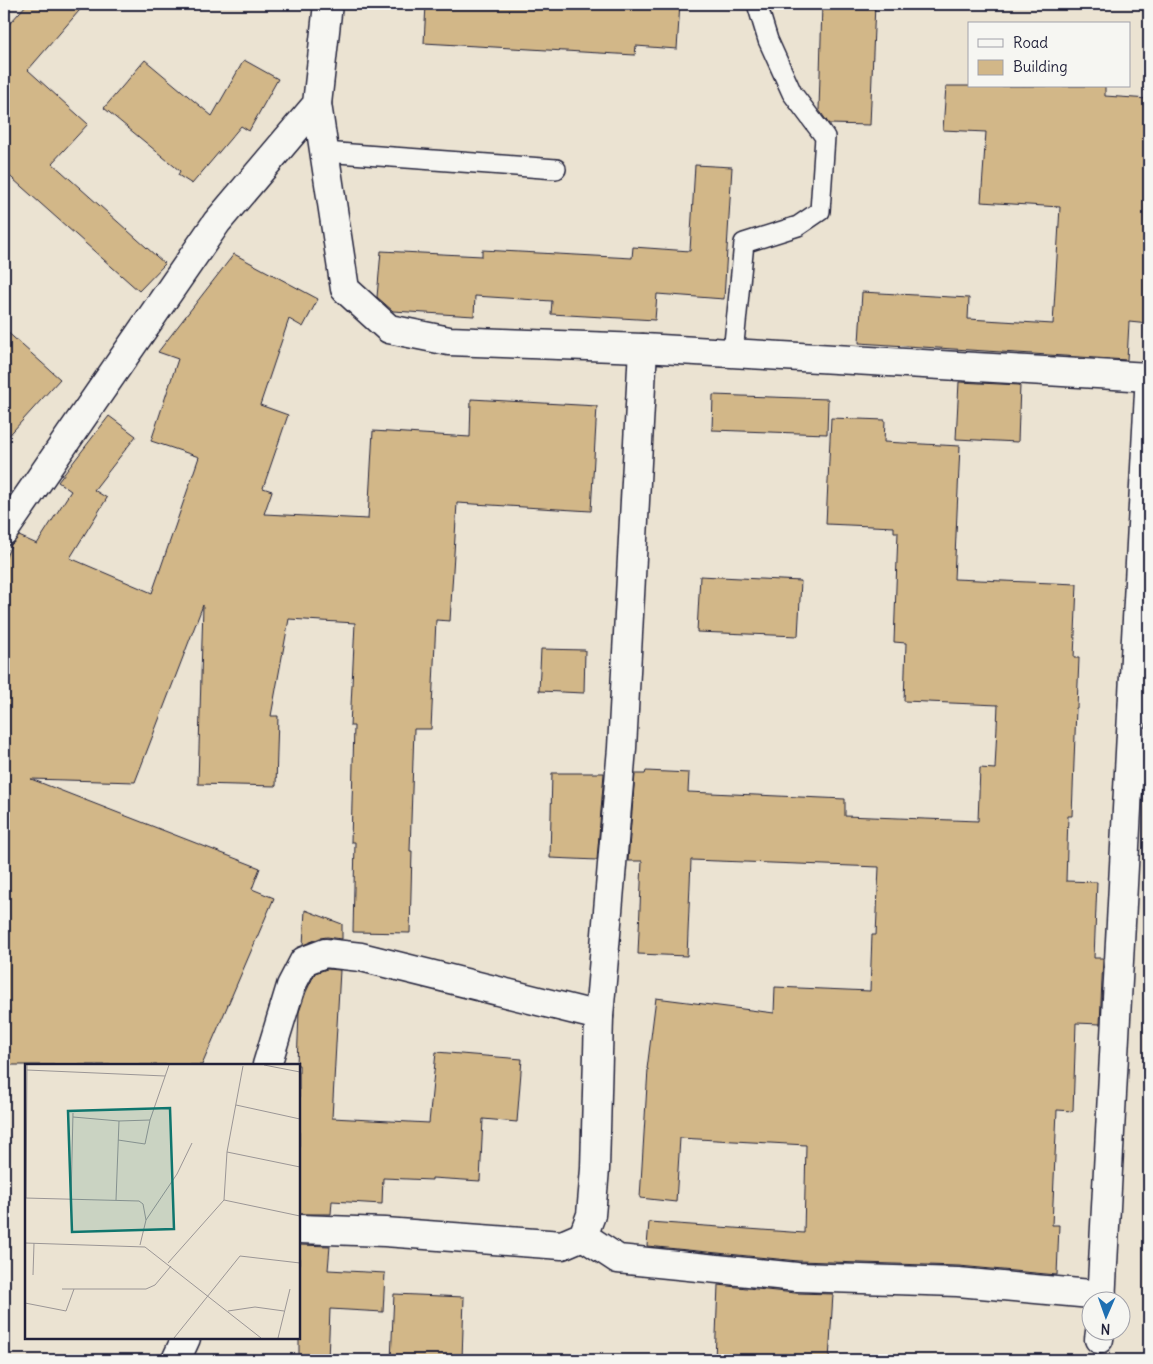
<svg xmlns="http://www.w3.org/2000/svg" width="1153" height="1364" viewBox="0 0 1153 1364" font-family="Delius,sans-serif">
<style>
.building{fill:#d2b788;stroke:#22223b}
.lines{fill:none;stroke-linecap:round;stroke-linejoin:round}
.service-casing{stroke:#22223b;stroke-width:22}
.minor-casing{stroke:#22223b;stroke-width:31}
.service{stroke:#f6f6f2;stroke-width:19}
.minor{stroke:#f6f6f2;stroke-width:28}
.inset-road{fill:none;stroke:#9b9696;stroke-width:1}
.view{fill:#0f766e;fill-opacity:0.15;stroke:#0f766e;stroke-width:2.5}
.inset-edge{fill:none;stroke:#22223b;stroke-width:2.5}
</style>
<rect width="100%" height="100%" fill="#ebe3d2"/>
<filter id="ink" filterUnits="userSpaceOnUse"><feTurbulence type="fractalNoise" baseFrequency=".02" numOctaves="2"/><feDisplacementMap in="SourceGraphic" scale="10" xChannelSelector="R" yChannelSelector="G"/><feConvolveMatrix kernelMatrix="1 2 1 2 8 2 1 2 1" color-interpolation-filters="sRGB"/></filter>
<g filter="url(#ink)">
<!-- building -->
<g class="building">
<polygon points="27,4 85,4 28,70 88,124 52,163 165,264 139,291 4,171 4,30"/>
<polygon points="426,4 680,4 677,49 636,46 635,55 424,43"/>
<polygon points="822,4 875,4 870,125 829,124 819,110"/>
<polygon points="145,60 212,116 244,60 278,79 249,131 241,126 192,184 178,175 180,171 104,108"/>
<polygon points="946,86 1105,86 1105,96 1149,99 1149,324 1129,322 1127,360 859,343 862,292 969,298 968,319 1053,324 1060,207 981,202 986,132 943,130"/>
<polygon points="695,165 732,167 724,299 657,294 655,320 551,314 552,301 475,296 474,316 393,311 377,297 381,251 482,256 482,250 632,258 633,247 690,251"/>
<polygon points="234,254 318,299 303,327 289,319 260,405 288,415 263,488 272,491 264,514 368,519 373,431 470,437 471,399 597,406 591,511 457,503 450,621 436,620 431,729 414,729 410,851 412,851 410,933 353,932 355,842 351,842 354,726 350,726 355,623 289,619 271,716 278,716 276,786 198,784 203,605 135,782 31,779 260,868 252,889 274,898 202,1065 4,1065 4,562 11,545 19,536 37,544 71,491 58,482 109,416 136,436 94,490 107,498 70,558 152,593 199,457 151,441 178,359 158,352"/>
<polygon points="4,329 60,379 4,441"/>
<polygon points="959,382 1020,385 1018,442 956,439"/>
<polygon points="713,395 828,399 827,434 712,430"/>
<polygon points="831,418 885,420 884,442 960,446 954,579 1077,584 1074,658 1079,658 1077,708 1076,708 1072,816 1068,816 1066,881 1097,882 1094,958 1103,958 1100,1024 1076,1023 1073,1111 1057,1110 1052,1225 1059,1225 1057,1275 959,1266 798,1261 647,1246 649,1222 804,1233 806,1145 680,1138 676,1202 640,1198 648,1069 647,1069 656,998 774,1013 775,987 870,991 872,935 876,935 879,867 691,860 687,956 638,954 642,861 628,861 635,774 645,774 646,771 689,773 688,792 845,799 845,816 978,821 980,768 995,769 998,705 904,701 906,643 894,642 898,532 894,532 894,527 826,524"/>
<polygon points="700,576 801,581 798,636 697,632"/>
<polygon points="541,649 585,650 584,693 539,691"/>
<polygon points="552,773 604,773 597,860 550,858"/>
<polygon points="305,910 342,924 342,939 327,937 320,938 303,945"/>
<polygon points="327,969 340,970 332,1118 429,1123 436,1052 522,1059 517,1122 483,1119 480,1181 432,1178 432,1180 383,1178 382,1204 332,1201 331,1214 299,1214 299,1065 297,1065 299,1012 306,992 315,973"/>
<polygon points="299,1245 330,1246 328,1270 385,1273 383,1312 330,1309 328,1360 299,1360"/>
<polygon points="718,1285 795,1293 833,1294 829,1360 715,1360"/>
<polygon points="394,1294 464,1297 462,1360 391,1360"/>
</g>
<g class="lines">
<!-- service casing -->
<g class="service-casing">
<g id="service">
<polyline points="324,152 556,169"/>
<polyline points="733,353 744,243 798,226 820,211 825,137 792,93 768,40 757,4"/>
</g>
</g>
<!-- minor casing -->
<g class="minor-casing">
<g id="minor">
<polyline points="317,104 345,289 389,329 449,341 643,348 1149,377"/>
<polyline points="4,531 217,222 317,104 328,4"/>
<polyline points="267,1065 291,986 304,961 325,953 361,957 599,1016"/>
<polyline points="299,1229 385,1232 562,1245 583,1236 591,1215 595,1169 599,1016 622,748 643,348"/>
<polyline points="583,1236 618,1259 797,1277 958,1282 1102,1295"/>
<polyline points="1101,1302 1149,392"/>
<polyline points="1099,1339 1100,1332"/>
<polyline points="176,1360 186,1338"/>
</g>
</g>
<!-- service -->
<use href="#service" class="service"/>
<!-- minor -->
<use href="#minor" class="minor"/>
</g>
</g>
<!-- overview -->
<g transform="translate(25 1064)">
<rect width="275" height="275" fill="#ebe3d2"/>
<path class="inset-road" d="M239,1l36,7M2,6l138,6M211,41l64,14M48,53l46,4M93,76l27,4 5,-24M202,88l73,15M0,134l114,3 4,3 3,16M1,134l1,-133M46,135l2,-86M91,136l3,-79 31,-1 19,-55M199,136l76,16M0,179l120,4 116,91M115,181l6,-25 31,-46 15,-31M143,199l56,-63 3,-48 16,-86M8,211l1,-32M37,225h84l9,-4 16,-19M0,239l41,8 8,-22M203,247l27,-4 29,4M149,274l66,-82 60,7M253,274l12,-49"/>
<path class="view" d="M145,44l4,121 -102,3 -4,-121z"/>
<rect width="275" height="275" class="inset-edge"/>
</g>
<!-- margin -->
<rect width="1153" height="1364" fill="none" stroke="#f6f6f2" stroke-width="20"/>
<rect x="10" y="10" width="1133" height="1344" fill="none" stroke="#22223b" stroke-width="2" filter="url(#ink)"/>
<!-- legend -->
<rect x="968" y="22" width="162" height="65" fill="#f6f6f2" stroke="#a1a1a9"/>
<rect x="978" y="39" width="25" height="8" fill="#f6f6f2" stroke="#a1a1a9"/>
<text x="1013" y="48" font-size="15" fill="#22223b">Road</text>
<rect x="978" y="60" width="25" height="15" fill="#d2b788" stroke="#a1a1a9"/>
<text x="1013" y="72" font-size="15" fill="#22223b">Building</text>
<!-- north arrow -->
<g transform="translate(1106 1316) rotate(182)"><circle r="24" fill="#f6f6f2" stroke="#a1a1a9"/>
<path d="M0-4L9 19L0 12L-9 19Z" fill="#1f6fb2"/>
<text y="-8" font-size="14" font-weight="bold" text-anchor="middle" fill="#22223b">N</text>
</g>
</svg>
